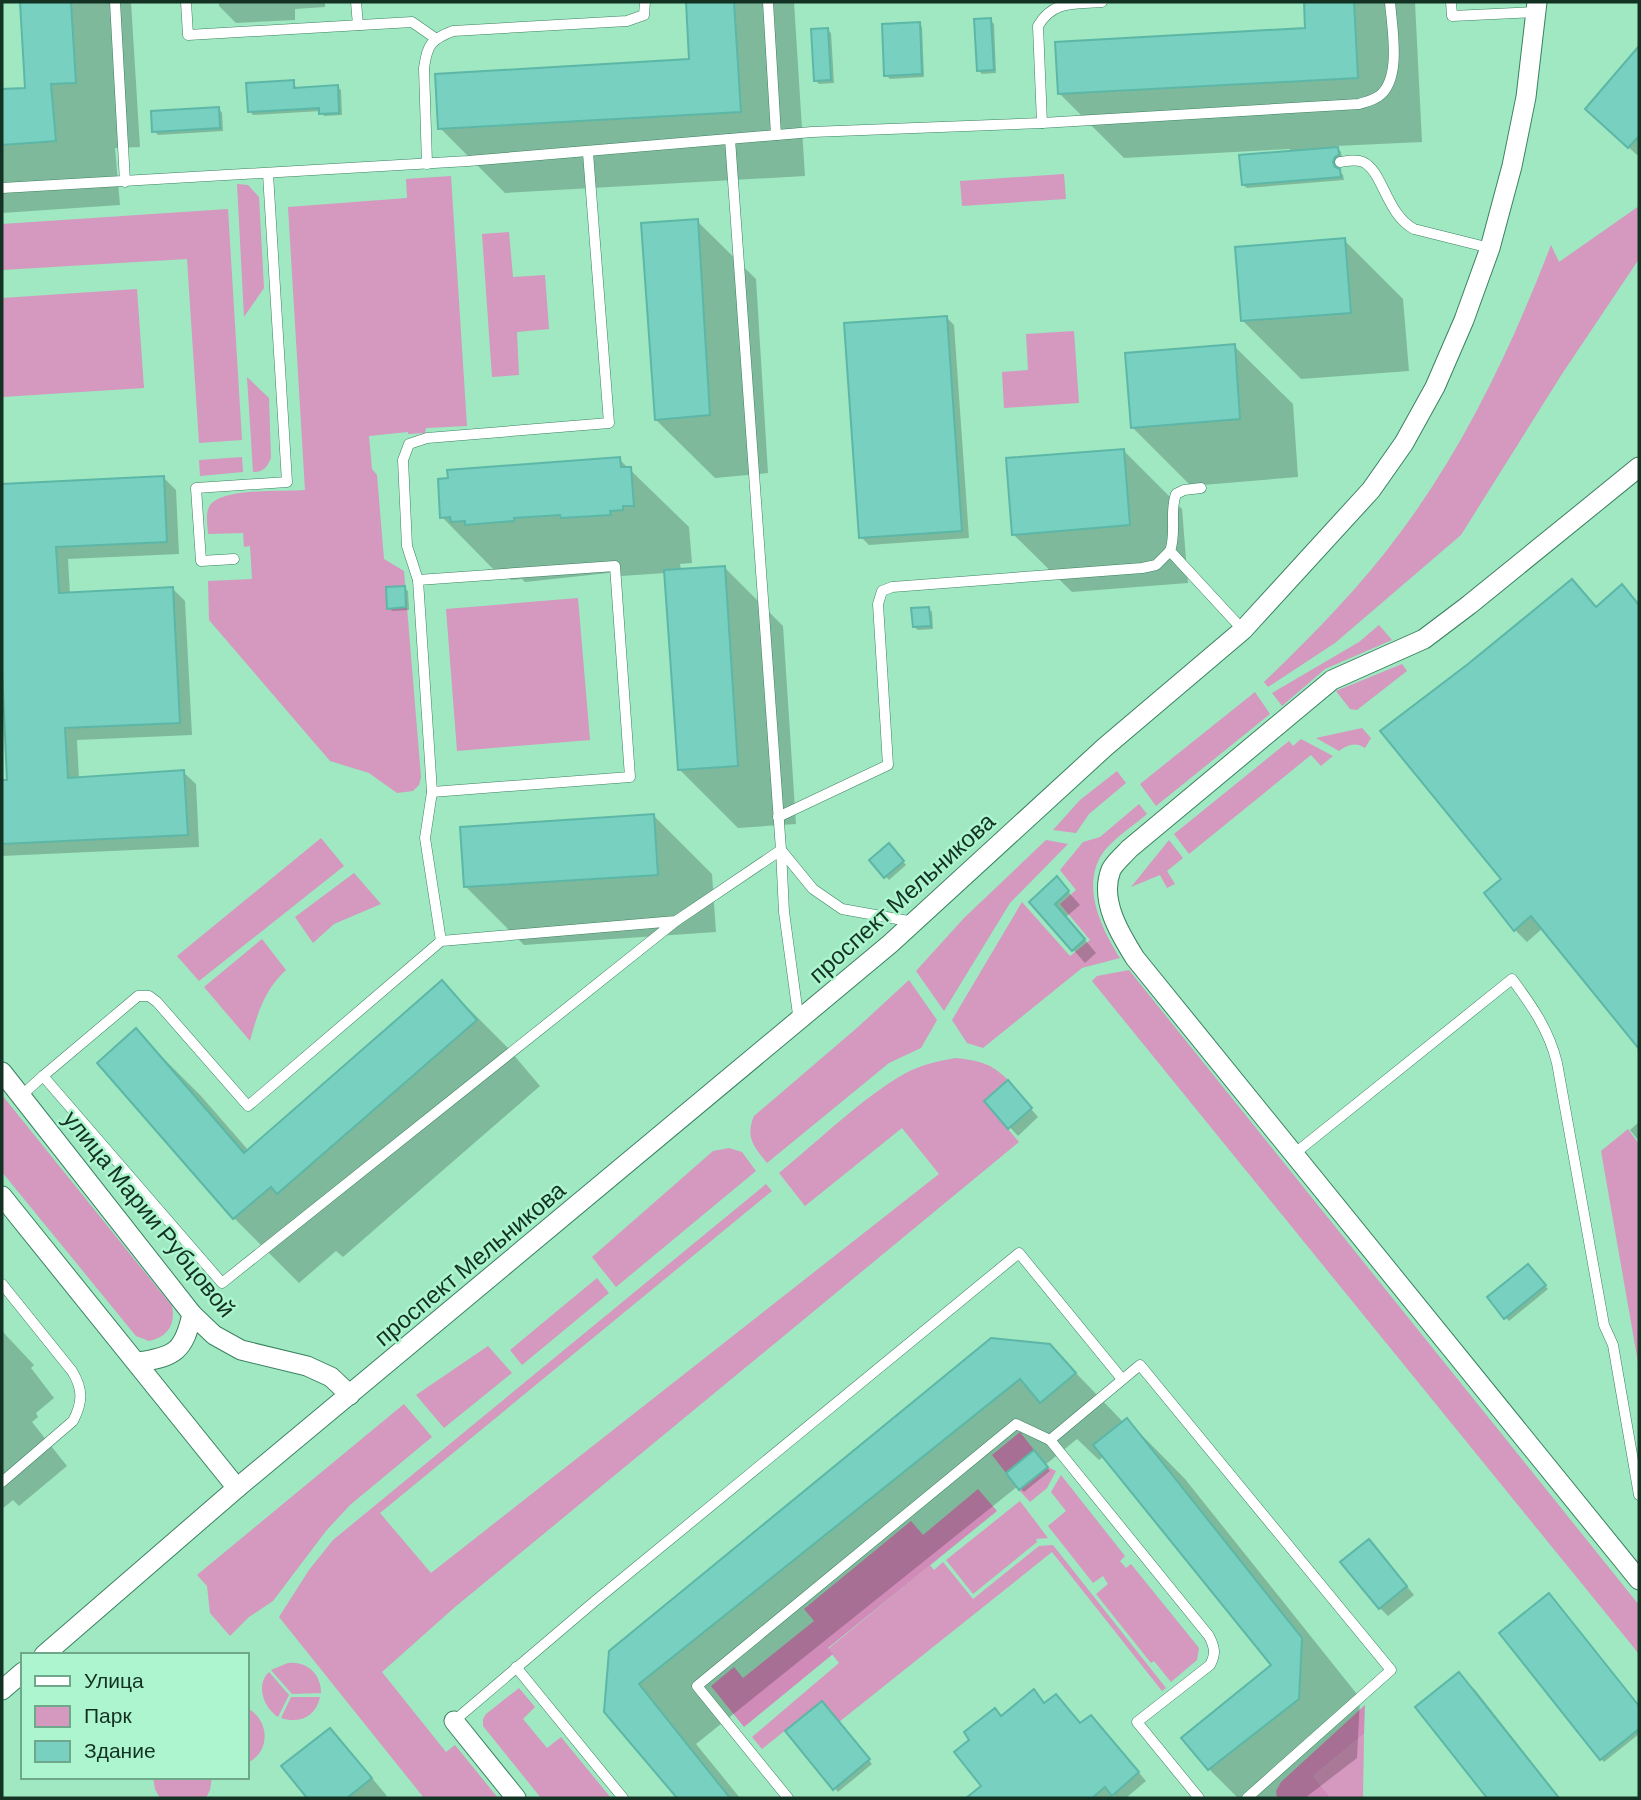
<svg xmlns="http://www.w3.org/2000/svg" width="1641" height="1800" viewBox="0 0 1641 1800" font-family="Barlow,sans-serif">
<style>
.green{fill:#d598bf}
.forest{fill:#d18bb8}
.shadow{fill:#0003}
.building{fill:#77d0c0;stroke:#5db7a7;stroke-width:2}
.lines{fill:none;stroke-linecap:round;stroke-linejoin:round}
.service-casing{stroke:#3a8260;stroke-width:11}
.minor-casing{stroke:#3a8260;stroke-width:21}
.service{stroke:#fff;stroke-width:10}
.minor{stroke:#fff;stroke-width:19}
.labels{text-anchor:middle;stroke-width:5;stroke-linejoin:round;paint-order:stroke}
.street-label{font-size:24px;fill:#143223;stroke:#acf5ce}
</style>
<rect width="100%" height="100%" fill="#9fe8c2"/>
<!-- green -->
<g class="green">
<polygon points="1064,174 1066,199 962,206 960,181"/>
<path d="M451,176l16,250 -41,2 -1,5 -17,1v-2l-39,4 3,33 5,6 7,84 20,12 17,206 -2,8 -6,6 -16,2 -28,-20 -39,-12 -121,-141 -1,-39 44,-2 -2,-33 -6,1 -1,-14 -35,1c0,-8 -3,-19 1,-27 10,-20 74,-15 96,-17l-17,-283 119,-9 -1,-19z"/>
<polygon points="237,184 248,185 259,197 264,288 244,317"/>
<path d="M1639,206v53l-77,115 -101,161 -126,108 -67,44 -4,-5c49,-47 96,-95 136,-149 65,-87 112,-187 151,-288l8,17z"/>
<polygon points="228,209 242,440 199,443 187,259 2,270 2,224"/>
<polygon points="509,232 513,277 545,275 549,329 517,332 519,375 492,377 482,234"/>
<polygon points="137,289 144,388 2,397 2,298"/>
<polygon points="1074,331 1079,403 1004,408 1002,372 1028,370 1026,334"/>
<path d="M247,377l22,21 2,60c-4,9 -7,14 -18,14z"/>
<polygon points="242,457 243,472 200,476 199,460"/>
<polygon points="578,598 590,740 457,751 446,609"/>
<polygon points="1379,625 1392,640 1325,669 1282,706 1272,693 1359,642"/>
<polygon points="1402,664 1407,671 1357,710 1350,709 1336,691"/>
<polygon points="1255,692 1270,714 1156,806 1140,784"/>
<path d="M1362,728l9,10 -6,10c-9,-6 -17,-4 -26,3l-23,-13z"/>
<polygon points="1301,739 1333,756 1321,766 1311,755 1189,854 1174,834 1289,741 1293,746"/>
<polygon points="1117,771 1126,783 1089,814 1076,833 1053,830 1080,800"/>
<path d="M1139,804l8,10c-13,11 -31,23 -42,36 -26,33 -4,78 15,108l-38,10 -99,80 -16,-5 -15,-23 70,-118 48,54 20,-16 -30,-36 16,-14 -16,-20 23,-28 17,-5z"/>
<polygon points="321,838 344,866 199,981 177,956"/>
<polygon points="1046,840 1068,844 1010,903 944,1011 916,971 964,918"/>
<polygon points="1169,840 1183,858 1167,871 1175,884 1167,888 1160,875 1131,887"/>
<polygon points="354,873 381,904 334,924 313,943 295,917"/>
<path d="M262,939l24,31c-21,19 -29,44 -36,71l-46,-54z"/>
<polygon points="1129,970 1639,1605 1639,1654 1092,981 1097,976"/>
<path d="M909,980l28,40 -16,28 -32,15 -122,100c-13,-16 -22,-26 -13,-47l104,-89z"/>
<path d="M956,1058c24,3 35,5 52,22l-24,21 35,41 -564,465 -73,65 64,80 9,-7 43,53h-74l-145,-181 30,-47 24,-30 433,-356 6,7 -392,322 51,60 508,-399 -37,-46 -97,78 -26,-33c38,-31 83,-75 125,-99 16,-9 34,-13 52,-16z"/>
<path d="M2,1095l170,211c4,19 -5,31 -23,35l-13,-5 -134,-164z"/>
<polygon points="1628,1129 1639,1144 1639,1368 1601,1151"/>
<polygon points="729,1148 742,1152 756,1171 616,1287 592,1257 713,1151"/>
<polygon points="597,1278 609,1293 522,1365 510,1350"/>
<polygon points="488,1346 512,1373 444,1428 416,1395"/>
<polygon points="404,1404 432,1437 350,1505 326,1531 273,1601 249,1617 230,1636 210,1613 207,1586 197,1575"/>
<polygon points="1048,1467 1056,1471 1047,1488 1030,1502 1019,1490"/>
<polygon points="1061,1475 1125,1556 1120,1561 1126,1568 1131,1564 1199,1648 1197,1660 1171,1682 1154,1661 1151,1663 1096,1594 1108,1584 1103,1576 1093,1583 1048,1526 1066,1511 1051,1492"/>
<polygon points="1020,1501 1048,1538 1036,1539 1037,1542 973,1594 946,1560"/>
<polygon points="1053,1545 1166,1688 1162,1691 1052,1552 839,1722 822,1701 762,1749 752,1737 839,1663 828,1649 930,1565 934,1570 943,1562 973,1599 1039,1546"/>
<path d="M288,1663c19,-2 33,11 33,30l-29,1 -21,-24z"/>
<path d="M269,1672l20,23 -11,22c-14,-9 -23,-32 -9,-45z"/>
<polygon points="519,1688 535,1707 523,1719 547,1748 561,1737 611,1798 541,1798 483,1726 483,1719 486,1714"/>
<path d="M291,1697h29c-4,20 -21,27 -39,21z"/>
<path d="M247,1708c23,12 24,44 0,55z"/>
<polygon points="1364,1734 1363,1798 1331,1798 1313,1776"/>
<polygon points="153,1777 212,1777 210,1790 206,1798 160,1798 155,1789"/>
</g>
<!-- forest -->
<g class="forest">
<polygon points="1020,1432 1034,1450 1006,1473 992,1455"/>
<polygon points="978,1489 997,1511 828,1648 833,1654 744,1727 711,1686 734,1667 743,1678 814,1621 804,1609 911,1521 923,1535"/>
<polygon points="1365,1705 1364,1734 1313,1776 1331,1798 1277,1798 1276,1791 1281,1782"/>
</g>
<!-- shadow -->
<g class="shadow">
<polygon points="22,2 131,2 140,147 115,148 120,205 2,213 2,91 27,89"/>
<polygon points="219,2 325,2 325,7 295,9 295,20 236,23 219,6"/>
<polygon points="688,2 794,2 805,176 505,193 440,128 691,61"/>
<polygon points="1306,2 1415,2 1422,142 1336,146 1341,152 1342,158 1338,160 1335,167 1343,175 1344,180 1247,188 1243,185 1290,152 1290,149 1124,158 1059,93 1307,30"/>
<polygon points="990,20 994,24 996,73 982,74 978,70"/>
<polygon points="919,24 922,27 924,77 890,79 886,75"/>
<polygon points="828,30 831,33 834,83 819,84 815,80"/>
<polygon points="1639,48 1639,152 1637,155 1588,109"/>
<polygon points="293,82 297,89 337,87 341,90 342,115 324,116 321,111 253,115 250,111"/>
<polygon points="219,109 222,113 223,131 158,135 154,131"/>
<polygon points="697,221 756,279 768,473 715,478 656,420"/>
<polygon points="1344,240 1403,299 1409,371 1301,379 1243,321"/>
<polygon points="946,317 954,325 969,538 869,545 861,537"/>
<polygon points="1234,346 1293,404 1298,477 1191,486 1132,427"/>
<polygon points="1124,451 1182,509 1188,583 1072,592 1013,534"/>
<polygon points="619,459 689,527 692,563 680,564 681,570 724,567 783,626 796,824 738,828 679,769 666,573 621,576 618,572 525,582 522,579 511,580 506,575 500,576 442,517"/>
<polygon points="164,478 176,490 179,554 68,559 70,594 173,589 185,601 192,735 77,740 79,779 183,772 196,784 199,847 2,856 2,782 9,782 2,631 2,486"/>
<polygon points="1622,586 1639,604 1639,1046 1543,928 1527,942 1515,930 1503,879 1597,609"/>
<polygon points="404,588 408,591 409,610 392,611 389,608"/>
<polygon points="929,609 932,612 933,629 918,630 914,627"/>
<polygon points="654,816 712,874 716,932 524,945 466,887"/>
<polygon points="892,849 906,865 889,880 871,860"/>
<polygon points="1057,879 1080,905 1066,917 1096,953 1085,963 1031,902"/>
<polygon points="442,982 507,1047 540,1086 343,1257 336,1251 299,1283 234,1218 100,1063 136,1031 201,1096 249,1151"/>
<polygon points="1016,1091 1038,1117 1018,1136 986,1101"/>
<polygon points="1639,1122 1639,1141 1630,1130"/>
<polygon points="1532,1270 1548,1289 1509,1321 1506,1318"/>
<polygon points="2,1331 34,1365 31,1368 54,1398 36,1413 38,1417 32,1422 67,1466 19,1506 13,1500 2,1509"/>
<polygon points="1049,1345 1124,1423 1127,1420 1185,1479 1360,1698 1357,1758 1305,1798 1238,1798 1209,1769 1184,1738 1274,1665 1104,1456 1099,1460 1077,1439 1045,1465 1050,1471 1024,1492 1018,1486 696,1744 740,1798 679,1798 606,1711"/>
<polygon points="1377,1549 1414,1595 1388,1616 1380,1608"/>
<polygon points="1552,1599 1639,1708 1639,1734 1604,1762 1601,1759"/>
<polygon points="1459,1674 1476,1691 1560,1798 1489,1798 1417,1707"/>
<polygon points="1045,1705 1081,1725 1099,1725 1146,1781 1126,1798 1116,1798 1113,1795 1109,1798 980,1798 975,1793 983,1786 1002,1717"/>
<polygon points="825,1706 872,1764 838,1792 835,1788"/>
<polygon points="346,1747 387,1796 384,1798 309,1798 284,1767"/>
</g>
<!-- building -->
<g class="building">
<polygon points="20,2 71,2 76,83 51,84 56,141 2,145 2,89 25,88"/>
<polygon points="686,2 734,2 741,112 438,129 435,74 689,59"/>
<polygon points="1304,2 1354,2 1358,78 1058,94 1055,42 1305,28"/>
<polygon points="991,18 994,70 977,71 974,19"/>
<polygon points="920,22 922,74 884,76 882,24"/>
<polygon points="828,28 831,80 814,81 811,29"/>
<polygon points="1639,46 1639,136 1628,148 1585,109"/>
<polygon points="294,80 294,88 338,85 339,113 319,114 319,108 248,112 246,83"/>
<polygon points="219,107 220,128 152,132 151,111"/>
<polygon points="1338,147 1339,155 1335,157 1333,162 1335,167 1340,169 1341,177 1242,185 1239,155"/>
<polygon points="698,219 710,415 655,420 641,223"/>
<polygon points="1345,238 1351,313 1241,321 1235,247"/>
<polygon points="947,316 962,531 859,538 844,323"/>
<polygon points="1235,344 1240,419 1131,428 1125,353"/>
<polygon points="1124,449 1130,525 1012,535 1006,458"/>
<polygon points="620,457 621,467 631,467 634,506 623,506 623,510 610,511 611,515 561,518 560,515 514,518 514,521 465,525 465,521 451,522 450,517 440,518 438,479 448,478 447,470"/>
<polygon points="164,476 167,542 56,547 59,593 173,587 180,723 65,728 68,778 184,770 188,835 2,844 2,780 7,780 2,670 2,484"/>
<polygon points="725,566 738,766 678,770 664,570"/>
<polygon points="1572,579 1596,607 1622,584 1639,605 1639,1049 1531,916 1514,931 1484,893 1501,879 1380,731 1468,664"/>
<polygon points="405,586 406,607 387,609 386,587"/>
<polygon points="929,607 931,626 913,627 911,608"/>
<polygon points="654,814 658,875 464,887 460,827"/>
<polygon points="889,843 904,861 884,878 869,860"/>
<polygon points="1057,876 1069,891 1055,904 1085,939 1072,951 1029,902"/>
<polygon points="442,980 477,1020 277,1194 271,1187 233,1219 97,1063 136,1028 244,1153"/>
<polygon points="1008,1080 1032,1108 1008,1129 984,1101"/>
<polygon points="1528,1264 1546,1285 1504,1319 1487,1297"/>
<polygon points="991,1338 1050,1344 1076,1373 1040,1403 1020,1379 639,1684 730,1798 677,1798 604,1712 609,1651"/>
<polygon points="1127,1418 1302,1638 1299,1699 1208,1770 1181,1738 1271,1665 1093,1445"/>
<polygon points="1034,1450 1048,1467 1019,1490 1006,1473"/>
<polygon points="1369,1539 1407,1586 1379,1609 1340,1562"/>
<polygon points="1549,1593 1639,1706 1639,1729 1600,1760 1499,1633"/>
<polygon points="1459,1672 1559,1798 1487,1798 1415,1707"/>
<polygon points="1034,1689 1044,1703 1056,1694 1080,1723 1091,1715 1139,1772 1112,1796 1105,1787 1092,1798 966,1798 981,1786 954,1752 969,1740 964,1732 995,1708 1001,1716"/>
<polygon points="822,1701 870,1759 833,1790 785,1731"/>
<polygon points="330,1728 372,1778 347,1798 307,1798 281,1766"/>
</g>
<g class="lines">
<!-- service casing -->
<g class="service-casing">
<g id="service">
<polyline points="115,2 125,182"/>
<polyline points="186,2 188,35 412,22 435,38"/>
<polyline points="356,2 358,25"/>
<polyline points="768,2 776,135"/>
<polyline points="1451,2 1452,16 1536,12"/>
<path d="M1042,123l-4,-97c15,-26 36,-22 64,-24"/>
<polyline points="730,139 781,850 784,912 799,1022"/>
<path d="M1340,162c7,-1 16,-3 23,0 20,9 23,52 51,67l76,19"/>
<path d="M427,164l-3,-96c3,-24 8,-29 29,-37l174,-10 17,-6 1,-13"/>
<path d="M2,188l466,-27 344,-29 230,-9 317,-19c6,-2 15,-4 20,-8 23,-17 13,-68 11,-94"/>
<path d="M1201,488l-17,2 -8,4c-7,19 1,38 -6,57l73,79"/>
<polyline points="234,559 201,561 196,488 287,482 268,174"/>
<polyline points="418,580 615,566 630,777 432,792"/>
<polyline points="778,817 888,765 878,604 882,591 892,587 1142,568 1156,565 1170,551"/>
<polyline points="676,921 222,1283 43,1076 138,996 149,996 157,1002 248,1106 441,941 676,921 781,850 813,889 842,909 914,922"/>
<polyline points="441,941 425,838 432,792 418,580 407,546 403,460 409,444 427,438 609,423 588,153"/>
<polyline points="21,1096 43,1076"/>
<path d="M1294,1154l218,-175c20,27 37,51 45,84l47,262 9,20 26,150"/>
<path d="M2,1284l70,87c11,18 11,31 1,50l-71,61"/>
<path d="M1050,1440l159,196c6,12 7,18 1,29l-73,57 62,76"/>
<polyline points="516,1667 623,1798"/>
<polyline points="454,1721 595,1601 1019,1253 1122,1379"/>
<polyline points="788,1798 697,1686 1016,1424 1050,1440 1140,1365 1391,1670 1247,1798"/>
</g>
</g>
<!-- minor casing -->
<g class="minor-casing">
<g id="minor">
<path d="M1639,467l-170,138 -45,34 -92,41 -203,169c-6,7 -15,14 -18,21 -12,30 9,64 24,88l504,622"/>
<polyline points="2,1072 192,1314 214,1335 241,1350 307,1366 331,1377 350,1395"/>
<polyline points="2,1196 237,1488"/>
<path d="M138,1362c37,-5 46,-11 54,-48"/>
<polyline points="44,1655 237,1488 890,944 1105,747 1243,630 1371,490 1404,443 1435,387 1464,320 1490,248 1512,166 1526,97 1537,2"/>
<polyline points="2,1690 23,1672"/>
<polyline points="454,1721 516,1798"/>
</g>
</g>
<!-- service -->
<use href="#service" class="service"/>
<!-- minor -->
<use href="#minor" class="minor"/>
</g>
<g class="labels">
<!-- street labels -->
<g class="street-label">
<text transform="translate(902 898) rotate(-42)" y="8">проспект Мельникова</text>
<text transform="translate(149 1214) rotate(51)" y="8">улица Марии Рубцовой</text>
<text transform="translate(470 1264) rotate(-40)" y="8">проспект Мельникова</text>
</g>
</g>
<!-- border -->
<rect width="1641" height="1800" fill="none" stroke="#143223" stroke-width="7"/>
<!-- legend -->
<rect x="21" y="1653" width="228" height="126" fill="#acf5ce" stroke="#6fa78a" stroke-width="2"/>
<rect x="35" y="1676" width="35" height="10" fill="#ffffff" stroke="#6fa78a" stroke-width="2"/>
<text x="84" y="1688" font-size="21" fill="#143223">Улица</text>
<rect x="35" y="1706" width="35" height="21" fill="#d598bf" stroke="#6fa78a" stroke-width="2"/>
<text x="84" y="1723" font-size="21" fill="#143223">Парк</text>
<rect x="35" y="1741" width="35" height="21" fill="#77d0c0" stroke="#6fa78a" stroke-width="2"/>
<text x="84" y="1758" font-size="21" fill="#143223">Здание</text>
</svg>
